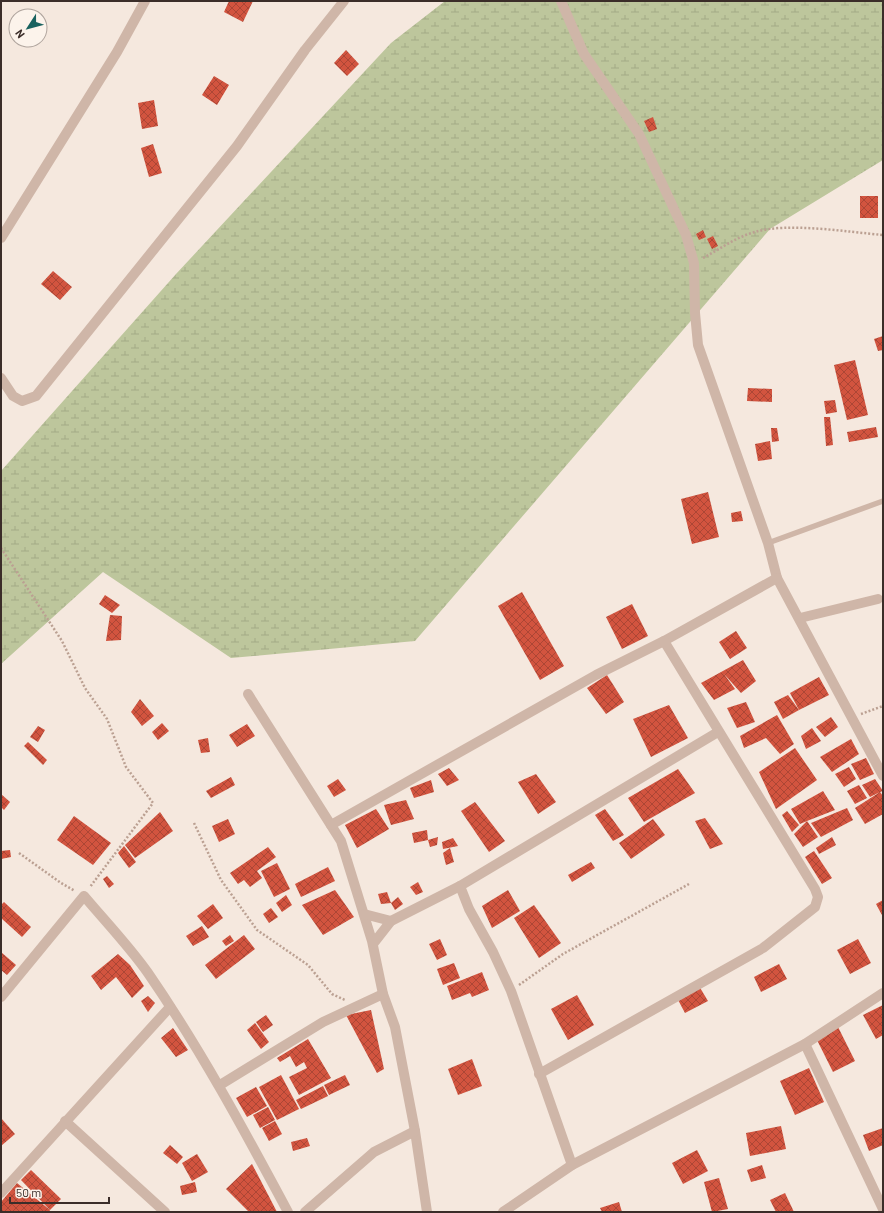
<svg xmlns="http://www.w3.org/2000/svg" width="884" height="1213" viewBox="0 0 884 1213" font-family="Barlow,sans-serif">
<style>
.wetland{fill:url(#wetland-marsh)}
.building{fill:url(#building-cross-hatch)}
.lines{fill:none;stroke-linecap:round;stroke-linejoin:round}
.path{stroke:#bba092;stroke-width:2.5;stroke-dasharray:2 2;stroke-linecap:butt}
.lane{stroke:#cfb6a8;stroke-width:5.5}
.street{stroke:#cfb6a8;stroke-width:10}
</style>
<defs>
<pattern id="wetland-marsh" width="20" height="14" patternUnits="userSpaceOnUse"><rect width="20" height="14" fill="#bdc69c"/><path d="M1 5h8M5 5V1M11 12h8M15 12V8" fill="none" stroke="#a3aa86"/></pattern>
<pattern id="building-cross-hatch" width="8" height="8" patternUnits="userSpaceOnUse"><rect width="8" height="8" fill="#d2543f"/><path d="M0 0l8 8M0 8l8-8" fill="none" stroke="#ac4635"/></pattern>
</defs>
<rect width="100%" height="100%" fill="#f5e8de"/>
<!-- wetland -->
<polygon class="wetland" points="445,1 883,1 883,160 770,229 415,641 231,658 103,572 1,664 1,471 176,274 391,43"/>
<!-- building -->
<g class="building">
<polygon points="229,1 253,1 243,22 224,12"/>
<polygon points="346,50 359,64 347,76 334,63"/>
<polygon points="214,76 229,85 217,105 202,95"/>
<polygon points="154,100 158,126 142,129 138,103"/>
<polygon points="653,117 657,129 649,132 644,121"/>
<polygon points="153,144 162,173 149,177 141,148"/>
<rect x="860" y="196" width="18" height="22"/>
<polygon points="703,230 706,237 699,240 696,234"/>
<polygon points="713,236 718,246 712,249 707,239"/>
<polygon points="53,271 72,287 60,300 41,284"/>
<polygon points="883,336 883,350 878,351 874,339"/>
<polygon points="855,360 868,415 847,420 834,365"/>
<polygon points="748,388 772,389 772,402 747,401"/>
<polygon points="835,400 837,412 826,414 824,401"/>
<polygon points="824,417 830,417 833,445 826,446"/>
<polygon points="876,427 878,437 849,442 847,432"/>
<polygon points="771,428 777,428 779,441 772,442"/>
<polygon points="770,441 772,459 758,461 755,444"/>
<polygon points="708,492 719,537 692,544 681,499"/>
<polygon points="741,511 743,521 732,522 731,513"/>
<polygon points="522,592 564,666 540,680 498,606"/>
<polygon points="105,595 120,605 112,613 99,604"/>
<polygon points="632,604 648,636 622,649 606,617"/>
<polygon points="110,615 122,616 121,640 106,641"/>
<polygon points="736,631 747,648 730,659 719,642"/>
<polygon points="743,660 756,681 741,693 724,674 735,689 714,700 701,683"/>
<polygon points="607,675 624,702 606,714 587,688"/>
<polygon points="819,677 829,695 799,710 790,693"/>
<polygon points="788,695 799,710 783,719 774,702"/>
<polygon points="140,699 154,716 142,726 131,712"/>
<polygon points="746,702 755,722 737,728 727,708"/>
<polygon points="669,705 688,738 651,757 633,719"/>
<polygon points="777,715 794,744 780,754 766,738 744,748 740,736"/>
<polygon points="831,717 838,727 825,737 816,727"/>
<polygon points="162,723 169,731 158,740 152,732"/>
<polygon points="247,724 255,736 237,747 229,735"/>
<polygon points="38,726 45,730 38,742 30,737"/>
<polygon points="812,728 821,741 806,749 801,736"/>
<polygon points="208,738 210,752 201,753 198,740"/>
<polygon points="851,739 859,754 832,772 820,757"/>
<polygon points="28,742 47,760 43,765 24,746"/>
<polygon points="795,748 817,780 776,809 759,772"/>
<polygon points="866,758 874,774 860,780 851,764"/>
<polygon points="849,767 856,779 844,787 835,774"/>
<polygon points="449,768 459,780 447,786 438,774"/>
<polygon points="678,769 695,793 644,822 628,798"/>
<polygon points="536,774 556,802 538,814 518,782"/>
<polygon points="231,777 235,785 211,798 206,791"/>
<polygon points="338,779 346,790 334,797 327,786"/>
<polygon points="875,779 883,791 880,792 883,796 883,814 865,824 855,808 880,792 870,797 862,785"/>
<polygon points="431,780 434,792 414,798 410,788"/>
<polygon points="859,785 867,798 855,804 847,791"/>
<polygon points="823,791 835,810 807,821 818,837 803,847 794,834 807,821 800,824 791,809"/>
<polygon points="1,794 10,802 4,810 1,807"/>
<polygon points="406,800 414,819 391,825 384,805"/>
<polygon points="475,802 505,841 489,852 461,811"/>
<polygon points="847,808 853,820 821,837 811,823"/>
<polygon points="376,809 389,829 357,848 345,825"/>
<polygon points="605,809 624,835 613,841 595,815"/>
<polygon points="787,811 799,825 792,832 782,815"/>
<polygon points="160,812 173,831 135,858 125,845"/>
<polygon points="74,816 111,843 93,865 57,840"/>
<polygon points="705,818 723,844 710,849 695,821"/>
<polygon points="228,819 235,834 219,842 212,826"/>
<polygon points="653,819 665,835 631,859 619,843"/>
<polygon points="427,830 428,840 414,843 412,833"/>
<polygon points="438,837 437,845 430,847 428,840"/>
<polygon points="832,837 836,845 819,854 816,848"/>
<polygon points="453,838 458,846 443,849 442,842"/>
<polygon points="124,846 136,862 129,868 118,853"/>
<polygon points="268,847 276,857 257,871 262,878 250,887 244,880 238,884 230,873"/>
<polygon points="450,848 454,862 446,865 443,853"/>
<polygon points="10,850 11,857 1,859 1,851"/>
<polygon points="814,851 832,878 822,884 805,857"/>
<polygon points="591,862 595,868 572,882 568,875"/>
<polygon points="277,863 290,889 274,897 261,871"/>
<polygon points="328,867 335,881 301,897 295,884"/>
<polygon points="107,876 114,884 109,888 103,879"/>
<polygon points="418,882 423,892 416,895 410,887"/>
<polygon points="335,890 354,917 323,935 302,905"/>
<polygon points="508,890 520,911 492,928 482,906"/>
<polygon points="387,892 391,903 381,904 378,894"/>
<polygon points="286,895 292,905 282,912 276,903"/>
<polygon points="398,897 403,904 395,910 391,903"/>
<polygon points="883,900 883,917 876,904"/>
<polygon points="4,902 31,927 22,937 1,918 1,905"/>
<polygon points="213,904 223,918 208,929 197,916"/>
<polygon points="534,905 561,943 539,958 514,918"/>
<polygon points="271,908 278,917 269,923 263,914"/>
<polygon points="202,926 209,937 193,946 186,936"/>
<polygon points="230,935 234,941 226,946 222,941"/>
<polygon points="244,935 255,949 216,979 205,965"/>
<polygon points="440,939 447,955 437,960 429,944"/>
<polygon points="858,939 871,963 850,974 837,950"/>
<polygon points="1,952 16,965 7,975 1,970"/>
<polygon points="118,954 130,965 144,986 132,998 116,977 101,990 91,976"/>
<polygon points="454,963 460,978 443,985 437,969"/>
<polygon points="779,964 787,979 761,992 754,977"/>
<polygon points="482,972 489,990 472,997 470,993 452,1000 447,986"/>
<polygon points="699,986 708,1001 685,1013 677,998"/>
<polygon points="577,995 594,1025 568,1040 551,1009"/>
<polygon points="148,996 155,1003 148,1012 141,1001"/>
<polygon points="883,1005 883,1035 876,1039 863,1015"/>
<polygon points="371,1010 384,1069 377,1073 346,1015"/>
<polygon points="266,1015 273,1025 263,1032 256,1022"/>
<polygon points="255,1023 269,1042 261,1049 247,1030"/>
<polygon points="838,1027 855,1061 833,1072 816,1038"/>
<polygon points="173,1028 188,1050 176,1057 161,1038"/>
<polygon points="308,1039 331,1078 299,1095 289,1077 307,1068 304,1062 296,1067 290,1056 280,1062 277,1058"/>
<polygon points="472,1059 482,1086 458,1095 448,1069"/>
<polygon points="809,1068 824,1102 795,1115 780,1081"/>
<polygon points="281,1075 299,1109 277,1120 259,1087"/>
<polygon points="345,1075 350,1085 329,1095 324,1085"/>
<polygon points="323,1086 328,1096 301,1109 296,1100"/>
<polygon points="256,1087 267,1106 247,1117 236,1098"/>
<polygon points="268,1107 275,1120 260,1128 253,1115"/>
<polygon points="1,1118 15,1134 1,1146"/>
<polygon points="275,1121 282,1134 269,1141 262,1128"/>
<polygon points="781,1126 786,1149 750,1156 746,1133"/>
<polygon points="883,1128 883,1145 869,1151 863,1135"/>
<polygon points="307,1138 310,1146 293,1151 291,1142"/>
<polygon points="170,1145 183,1157 177,1164 163,1153"/>
<polygon points="697,1150 708,1171 683,1184 672,1163"/>
<polygon points="197,1154 208,1172 192,1181 182,1163"/>
<polygon points="252,1164 277,1212 249,1212 226,1189"/>
<polygon points="762,1165 766,1178 751,1182 747,1170"/>
<polygon points="31,1170 61,1199 50,1210 21,1180"/>
<polygon points="719,1178 728,1209 712,1212 704,1182"/>
<polygon points="195,1182 197,1192 182,1195 180,1186"/>
<polygon points="17,1183 50,1210 49,1212 1,1212 1,1202"/>
<polygon points="785,1193 794,1212 776,1212 770,1200"/>
<polygon points="619,1202 622,1212 602,1212 600,1208"/>
</g>
<g class="lines">
<!-- path -->
<g class="path">
<path d="M703,258c17,-9 33,-21 52,-26 32,-10 93,0 128,3"/>
<polyline points="1,548 62,641 85,688 107,719 126,767 153,803 90,887"/>
<polyline points="861,714 883,706"/>
<polyline points="194,823 221,880 257,930 308,965 332,994 345,1000"/>
<polyline points="19,853 61,883 75,891"/>
<polyline points="519,985 563,954 689,884"/>
</g>
<!-- lane -->
<polyline class="lane" points="768,543 883,501"/>
<!-- street -->
<g class="street">
<polyline points="561,1 584,54 639,134 686,235 694,263 695,313 698,345 768,543 777,578 883,776"/>
<polyline points="1,238 117,52 145,1"/>
<polyline points="1,378 13,396 22,401 36,396 237,146 305,50 344,1"/>
<polyline points="800,618 878,599"/>
<polyline points="248,694 341,841 372,941 383,994 395,1027 415,1131 427,1212"/>
<polyline points="331,825 596,675 664,641 777,578"/>
<polyline points="364,914 391,921"/>
<polyline points="373,944 391,921 460,886"/>
<path d="M1,997l83,-101c21,25 45,50 64,77 53,77 96,157 140,239"/>
<polyline points="805,1044 883,1209"/>
<polyline points="539,1074 763,948 815,907 818,897 815,889 664,641"/>
<polyline points="220,1085 323,1022 383,994"/>
<polyline points="65,1121 165,1212"/>
<polyline points="572,1165 511,991 493,952 469,909 460,886 718,732"/>
<polyline points="1,1193 170,1007"/>
<polyline points="305,1212 374,1152 415,1131"/>
<polyline points="503,1212 572,1165 805,1044 883,993"/>
</g>
</g>
<!-- border -->
<rect width="884" height="1213" fill="none" stroke="#3b2d29" stroke-width="4"/>
<!-- north arrow -->
<g transform="translate(28 28) rotate(234)"><circle r="19" fill="#fcf3eb" stroke="#afa49d"/>
<path d="M0-3L7 15L0 10L-7 15Z" fill="#19625f"/>
<text y="-6" font-size="11" font-weight="bold" text-anchor="middle" fill="#3b2d29">N</text>
</g>
<!-- scale -->
<path d="M10 1197v6h99v-6" fill="none" stroke="#3b2d29" stroke-width="2"/>
<text x="16" y="1197" font-size="12" fill="#3b2d29" stroke="#fcf3eb" stroke-width="3" paint-order="stroke">50 m</text>
</svg>
